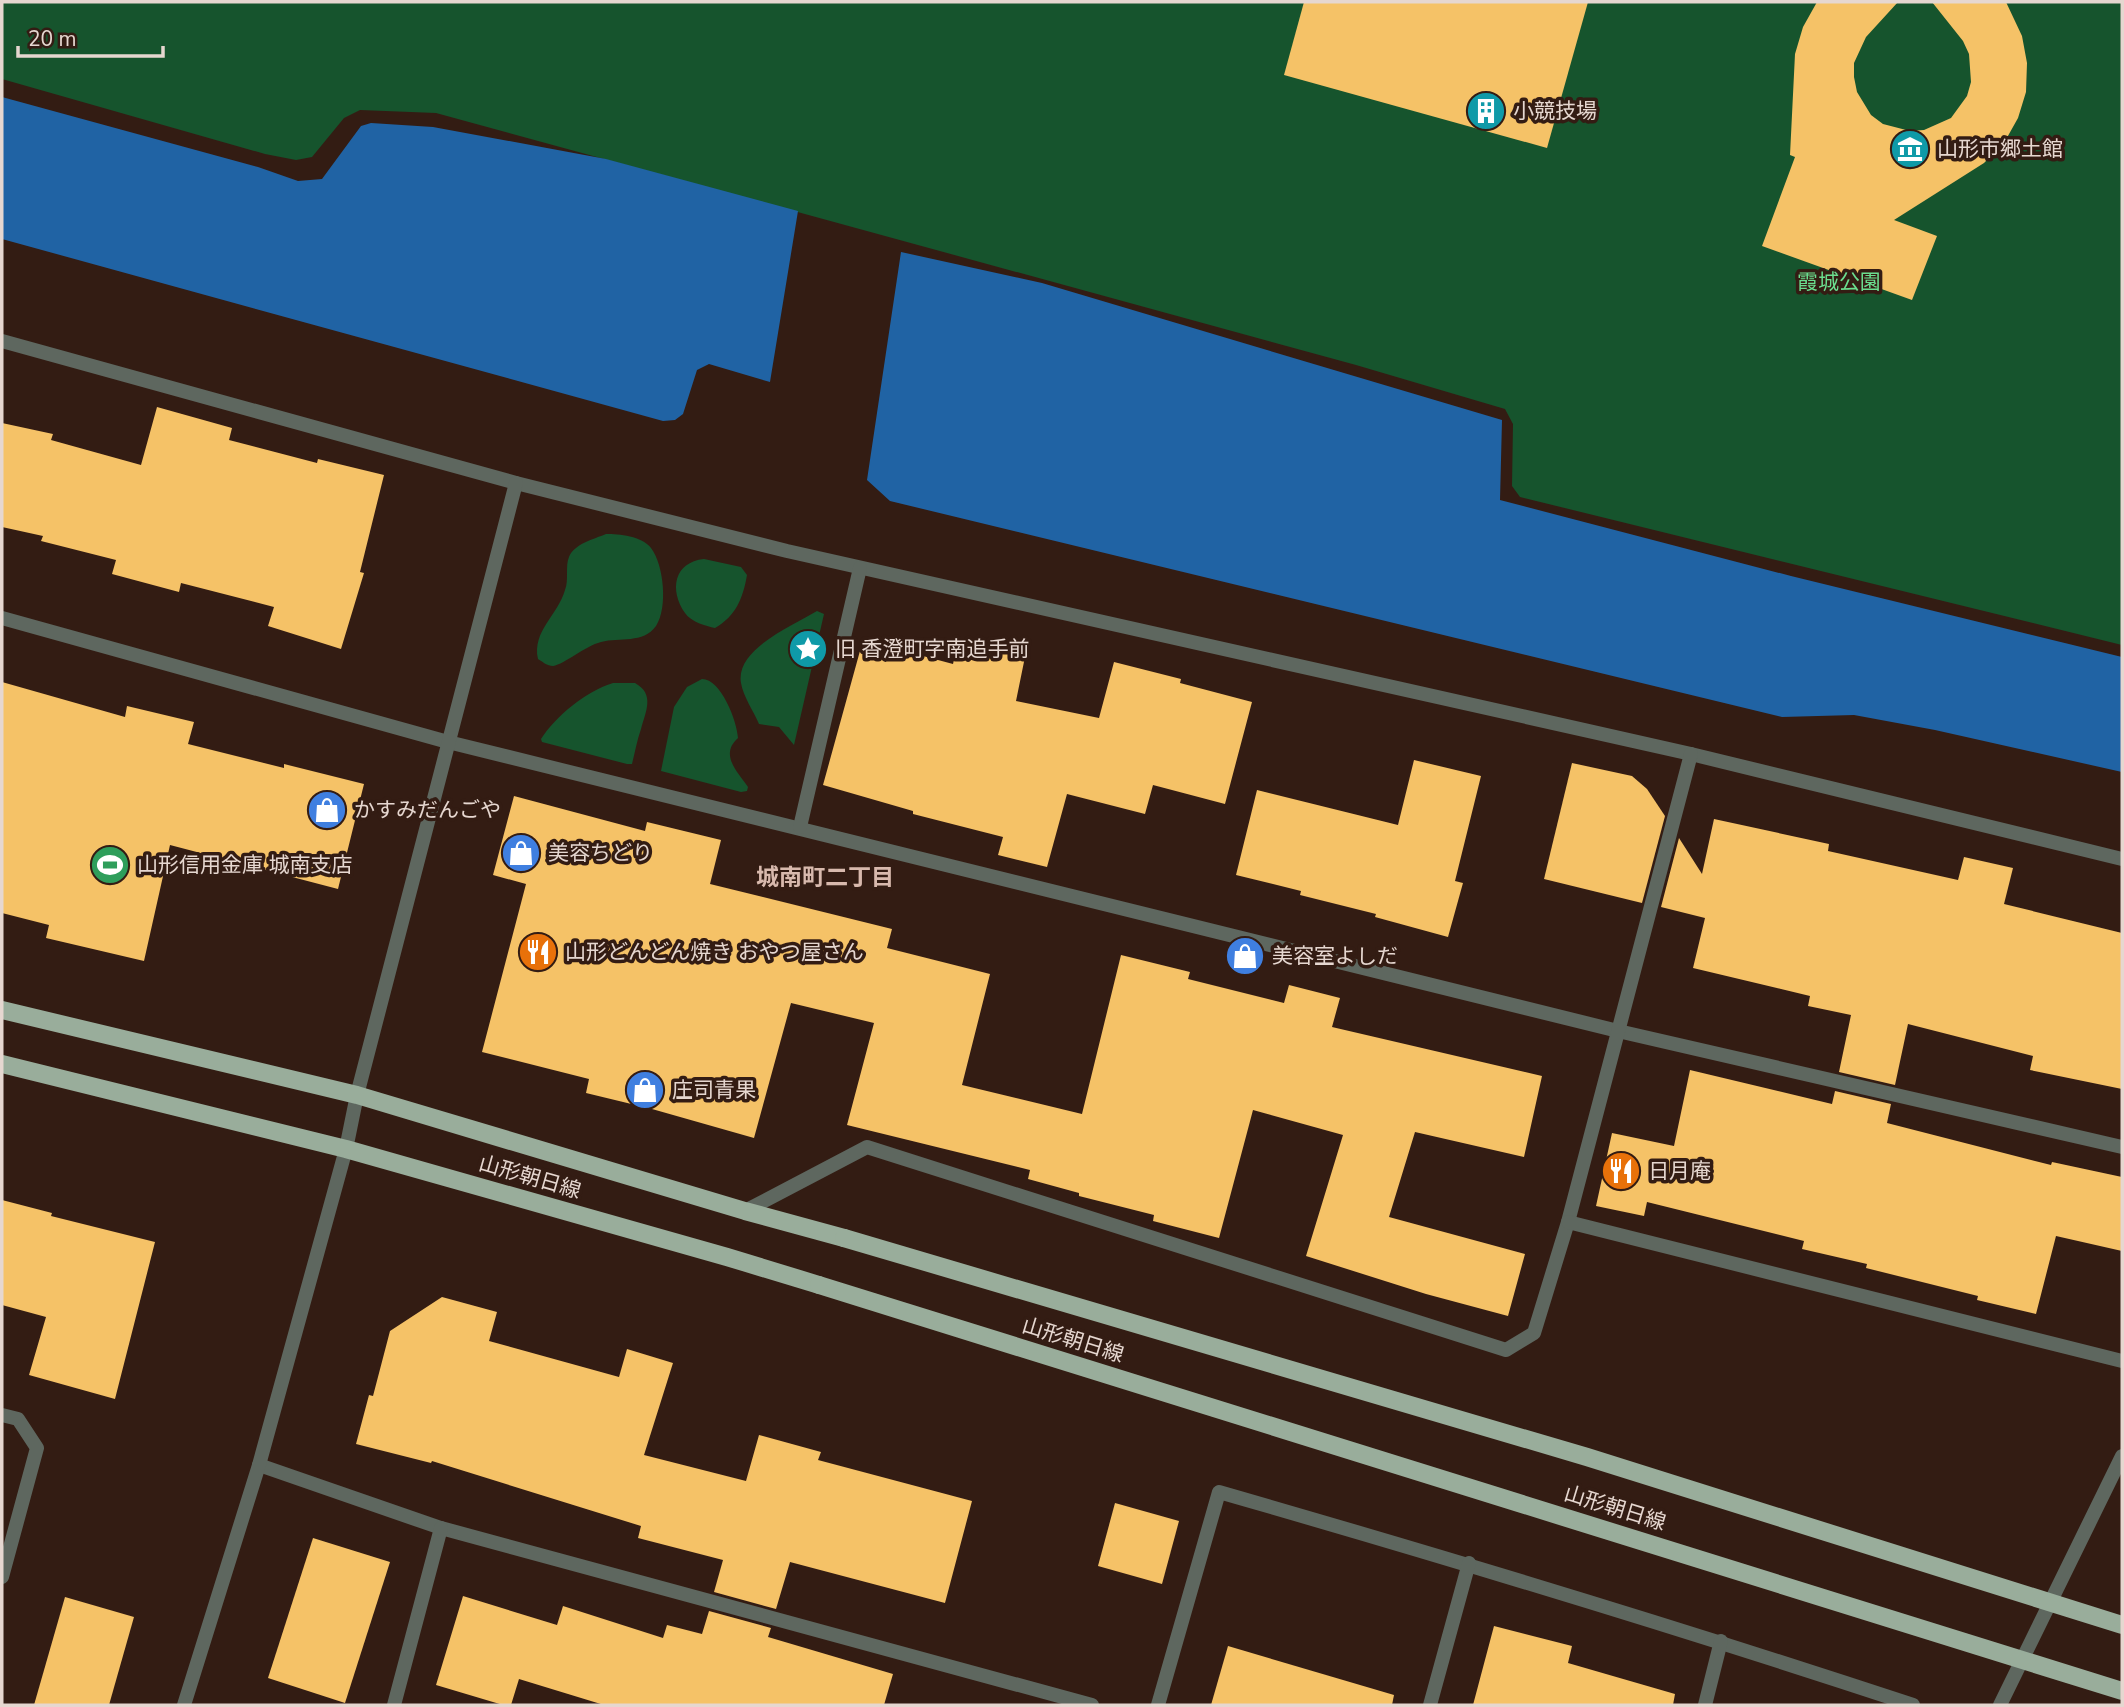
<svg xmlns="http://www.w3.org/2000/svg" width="2124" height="1707" viewBox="0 0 2124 1707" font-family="'Nunito Sans','Noto Sans JP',sans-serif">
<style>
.green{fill:#16542d}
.water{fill:#2063a4}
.building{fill:#f5c267}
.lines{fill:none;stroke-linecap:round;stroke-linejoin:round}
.minor{stroke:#5e675f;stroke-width:14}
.tertiary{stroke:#5e675f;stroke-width:14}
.primary{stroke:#99ad9b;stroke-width:18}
.primary-bridge{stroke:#99ad9b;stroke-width:18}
.labels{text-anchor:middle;stroke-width:7;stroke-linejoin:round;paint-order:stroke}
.poi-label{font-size:21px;fill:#e6d7d0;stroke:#331c13;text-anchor:start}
.park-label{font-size:21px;fill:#6bde8f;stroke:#331c13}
.street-label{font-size:21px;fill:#e6d7d0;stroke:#331c13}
.neighbourhood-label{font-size:23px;font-weight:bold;fill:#d8b9ad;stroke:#331c13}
</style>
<rect width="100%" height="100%" fill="#331c13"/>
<!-- green -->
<g class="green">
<polygon points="2,2 2122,2 2122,645 1520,497 1512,486 1513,424 1505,409 1356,365 436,113 360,110 344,118 312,157 296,160 265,154 2,79"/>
<path d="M606,534c13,0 36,2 45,14 13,17 17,60 5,78 -13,18 -36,11 -55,16 -16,4 -36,22 -48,24 -6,0 -10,-4 -15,-7 -6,-28 20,-44 27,-69 4,-10 0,-24 4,-33 5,-13 25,-18 37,-23z"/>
<path d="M704,559l37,8 6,8c-4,23 -11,41 -32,53 -9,-2 -24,-6 -30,-15 -16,-23 -11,-51 19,-54z"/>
<path d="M817,611l7,3 -30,131 -15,-18 -20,-3c-5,-12 -16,-28 -18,-41 -6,-34 53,-58 76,-72z"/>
<path d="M702,679c19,0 35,42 36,59 -19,17 0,34 10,49l-1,4 -6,1 -80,-21 13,-64 13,-20z"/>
<path d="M613,683h22c20,11 11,28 6,46 -4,11 -6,23 -9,35h-5l-85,-22 -1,-3c15,-23 45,-48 72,-56z"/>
</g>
<!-- water -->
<g class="water">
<polygon points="2,97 258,167 298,181 322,179 361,126 371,123 433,127 606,159 798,211 770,382 709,364 697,370 683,414 675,420 663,421 2,239"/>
<polygon points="901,252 1042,283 1502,420 1500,500 1791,576 2122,657 2122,772 1935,730 1854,715 1782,717 890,501 867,480"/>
</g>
<!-- building -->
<g class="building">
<polygon points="1304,2 1588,2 1547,148 1284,75"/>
<polygon points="1817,2 1898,2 1866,37 1854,63 1854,77 1857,92 1871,115 1883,124 1910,131 1924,130 1951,118 1967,96 1971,82 1969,54 1963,41 1932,2 2006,2 2022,36 2027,63 2026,92 2018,118 2004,143 1984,163 1894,220 1937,236 1912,300 1762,246 1795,157 1790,155 1795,54 1803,27"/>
<polygon points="157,407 232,428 229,440 317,463 318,459 384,475 360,572 364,573 341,649 268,626 274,607 181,583 179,592 112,574 116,560 41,541 43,536 2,527 2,423 53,434 51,440 141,465"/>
<polygon points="959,638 1026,652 1016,701 1099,718 1114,662 1181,679 1180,683 1252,702 1225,804 1153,785 1145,814 1067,794 1047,867 998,855 1003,837 913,814 913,811 823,785 863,640 953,664"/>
<polygon points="2,682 125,717 127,706 194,722 188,744 284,768 284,764 364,784 338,889 170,845 144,961 46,938 49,925 2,913"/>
<polygon points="1414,760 1481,776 1455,881 1463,883 1448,937 1375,917 1376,914 1300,895 1301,891 1236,875 1257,790 1398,825"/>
<polygon points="1572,763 1632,776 1647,789 1665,816 1642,903 1544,879"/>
<polygon points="514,796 645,831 647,822 721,840 710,884 892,929 887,948 990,974 962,1085 1082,1114 1121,955 1190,972 1188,979 1284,1003 1289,985 1340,998 1332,1027 1542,1076 1524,1157 1415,1132 1389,1217 1525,1254 1508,1316 1426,1294 1306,1256 1343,1135 1253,1110 1219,1238 1153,1221 1154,1215 1079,1196 1079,1193 1028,1179 1030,1170 847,1125 874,1023 791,1003 754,1138 652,1109 586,1093 589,1079 482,1052 526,884 493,875"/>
<polygon points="1714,819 1829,844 1828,851 1958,880 1964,857 2013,868 2004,904 2122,933 2122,1089 2030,1070 2033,1056 1908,1024 1895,1085 1839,1072 1851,1015 1808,1006 1810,996 1693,968 1705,918 1661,907 1679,838 1702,874"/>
<polygon points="1690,1070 1832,1104 1835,1091 1891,1104 1887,1123 2051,1165 2052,1162 2122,1177 2122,1251 2056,1236 2036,1314 1977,1300 1978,1296 1866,1268 1867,1264 1802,1249 1804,1241 1647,1202 1644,1216 1596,1206 1612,1133 1674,1146"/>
<polygon points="2,1200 52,1213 51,1216 155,1242 115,1399 29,1375 46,1317 2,1305"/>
<polygon points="442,1297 497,1312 489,1341 619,1377 627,1349 673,1363 644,1455 746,1481 759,1435 821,1452 818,1460 972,1501 945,1603 790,1562 776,1609 714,1592 723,1560 638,1538 641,1526 432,1461 431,1463 356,1444 369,1395 373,1396 390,1331"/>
<polygon points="1115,1503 1179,1521 1162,1584 1098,1566"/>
<polygon points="313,1538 390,1562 345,1703 268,1678"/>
<polygon points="463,1596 557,1625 563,1606 663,1638 667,1625 702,1634 709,1611 771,1628 768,1637 893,1674 884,1705 604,1705 519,1679 511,1705 503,1705 436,1685"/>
<polygon points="65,1597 134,1617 109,1705 34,1705"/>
<polygon points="1494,1626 1572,1646 1568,1663 1675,1694 1673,1705 1473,1705"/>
<polygon points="1228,1646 1394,1695 1392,1705 1211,1705"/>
</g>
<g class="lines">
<!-- minor -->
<g class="minor">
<polyline points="2,341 516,483 787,551 1691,754 2122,859"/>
<polyline points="2,618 448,742 1618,1031 2122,1147"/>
<polyline points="800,827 860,568"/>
<polyline points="357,1095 516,483"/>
<polyline points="745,1211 867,1147 1506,1350 1534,1333 1568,1222 1691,754"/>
<polyline points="1568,1222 2122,1361"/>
<polyline points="2,1415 18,1419 37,1448 2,1577"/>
<polyline points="259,1465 441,1528 1092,1705"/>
<polyline points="394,1705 441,1528"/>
<path d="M1158,1705l61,-213c233,67 464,137 694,213"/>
<polyline points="1430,1705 1469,1563"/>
<polyline points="1705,1705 1721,1641"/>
<polyline points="2000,1705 2122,1456"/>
</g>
<!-- tertiary -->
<polyline class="tertiary" points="184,1705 259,1465 346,1149 357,1095"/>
<!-- primary -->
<g class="primary">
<polyline points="2,1010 357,1095 745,1211 844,1238"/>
<polyline points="2,1064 346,1149 727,1257 819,1285"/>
</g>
<!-- primary-bridge -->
<g class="primary-bridge">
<polyline points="844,1238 1587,1457 2122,1625"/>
<polyline points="819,1285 2122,1691"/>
</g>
</g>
<!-- icons -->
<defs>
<g id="building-disc" transform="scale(2.0125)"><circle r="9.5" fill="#0f9aa8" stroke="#331c13"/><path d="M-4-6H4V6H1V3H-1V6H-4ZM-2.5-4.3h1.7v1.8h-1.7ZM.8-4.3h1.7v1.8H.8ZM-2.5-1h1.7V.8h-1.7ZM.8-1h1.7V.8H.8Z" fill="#fff"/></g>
<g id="museum-disc" transform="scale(2.0125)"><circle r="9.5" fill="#0f9aa8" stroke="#331c13"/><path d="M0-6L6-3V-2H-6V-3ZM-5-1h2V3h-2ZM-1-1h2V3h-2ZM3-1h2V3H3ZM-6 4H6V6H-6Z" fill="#fff"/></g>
<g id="sight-disc" transform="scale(2.0125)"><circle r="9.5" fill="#0f9aa8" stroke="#331c13"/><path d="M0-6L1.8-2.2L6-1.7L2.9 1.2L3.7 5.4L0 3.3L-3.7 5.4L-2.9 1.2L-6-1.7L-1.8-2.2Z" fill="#fff"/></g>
<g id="shop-disc" transform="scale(2.0125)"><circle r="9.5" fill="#3f7fe0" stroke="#331c13"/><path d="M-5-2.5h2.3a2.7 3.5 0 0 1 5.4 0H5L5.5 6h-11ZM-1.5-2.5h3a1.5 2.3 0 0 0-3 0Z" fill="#fff"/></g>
<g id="stadium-disc" transform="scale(2.0125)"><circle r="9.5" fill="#2e9e5b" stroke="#331c13"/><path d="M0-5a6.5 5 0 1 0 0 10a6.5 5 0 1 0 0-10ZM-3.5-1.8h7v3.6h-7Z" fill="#fff"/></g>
<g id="restaurant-disc" transform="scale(2.0125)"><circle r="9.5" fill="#e8710a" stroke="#331c13"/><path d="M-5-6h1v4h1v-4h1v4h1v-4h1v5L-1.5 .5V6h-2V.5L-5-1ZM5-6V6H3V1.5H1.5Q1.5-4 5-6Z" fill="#fff"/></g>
</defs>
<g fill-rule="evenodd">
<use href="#building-disc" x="1486" y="111"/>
<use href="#museum-disc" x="1910" y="149"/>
<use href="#sight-disc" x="808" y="649"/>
<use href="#shop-disc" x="327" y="810"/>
<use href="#shop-disc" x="521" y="853"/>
<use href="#stadium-disc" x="110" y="865"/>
<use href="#restaurant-disc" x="538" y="952"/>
<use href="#shop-disc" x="1245" y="956"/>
<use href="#shop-disc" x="645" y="1090"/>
<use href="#restaurant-disc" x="1621" y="1171"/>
</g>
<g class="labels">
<!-- poi labels -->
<g class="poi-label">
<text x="1513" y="118">小競技場</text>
<text x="1937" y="156">山形市郷土館</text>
<text x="835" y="656">旧 香澄町字南追手前</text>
<text x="354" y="817">かすみだんごや</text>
<text x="548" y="860">美容ちどり</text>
<text x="137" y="872">山形信用金庫 城南支店</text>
<text x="565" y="959">山形どんどん焼き おやつ屋さん</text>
<text x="1272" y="963">美容室よしだ</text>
<text x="672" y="1097">庄司青果</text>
<text x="1648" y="1178">日月庵</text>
</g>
<!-- park labels -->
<g class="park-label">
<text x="1839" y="289">霞城公園</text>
</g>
<!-- street labels -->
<g class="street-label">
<text transform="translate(530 1177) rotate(16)" y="7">山形朝日線</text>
<text transform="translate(1073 1340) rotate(17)" y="7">山形朝日線</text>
<text transform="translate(1615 1508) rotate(17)" y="7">山形朝日線</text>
</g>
<!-- neighbourhood labels -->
<g class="neighbourhood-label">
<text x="825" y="885">城南町二丁目</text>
</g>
</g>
<!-- border -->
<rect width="2124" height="1707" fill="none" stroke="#e6d7d0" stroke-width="7"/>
<!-- scale -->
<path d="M18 46v10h145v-10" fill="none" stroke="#e6d7d0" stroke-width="3.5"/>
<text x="28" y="46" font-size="21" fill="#e6d7d0" stroke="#331c13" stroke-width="5" paint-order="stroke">20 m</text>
</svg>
